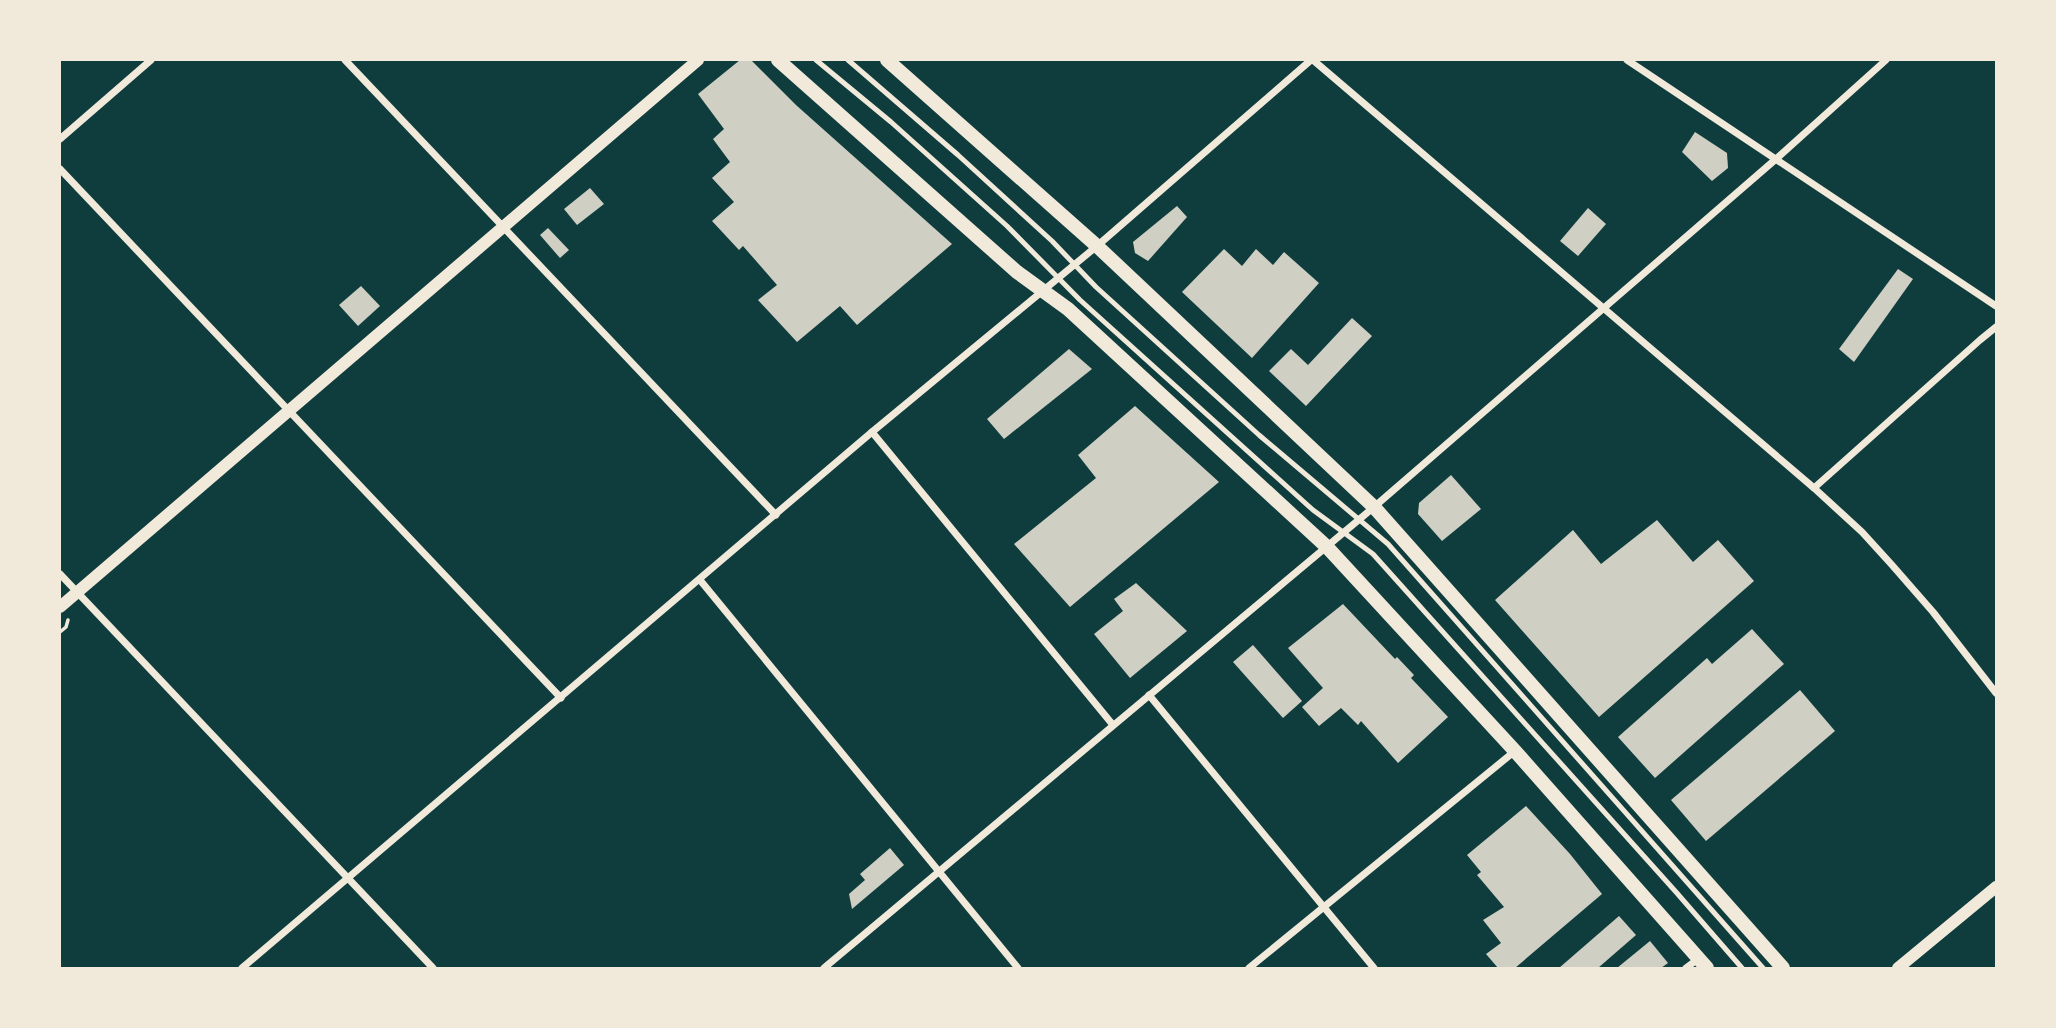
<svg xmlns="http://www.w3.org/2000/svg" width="2056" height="1028" viewBox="0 0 2056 1028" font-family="'PT Sans Narrow',sans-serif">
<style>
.building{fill:#cfcfc3}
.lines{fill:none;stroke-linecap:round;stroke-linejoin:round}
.path{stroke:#f1e9da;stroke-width:3.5}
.service{stroke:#f1e9da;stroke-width:5}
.minor{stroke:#f1e9da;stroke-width:7}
.tertiary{stroke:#f1e9da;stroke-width:12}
.secondary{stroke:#f1e9da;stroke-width:14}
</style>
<rect width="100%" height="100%" fill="#0f3d3e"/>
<!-- building -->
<g class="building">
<polygon points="740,60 751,60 796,105 952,244 857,325 840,306 797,342 758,300 777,285 743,246 739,250 712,221 734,202 712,178 730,162 713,139 724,129 698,94"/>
<polygon points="1695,132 1727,153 1728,168 1712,181 1682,152"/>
<polygon points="590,188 604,204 577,225 564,209"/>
<polygon points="1177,206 1187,217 1148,261 1135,253 1133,242"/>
<polygon points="1588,208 1606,224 1578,256 1560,241"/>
<polygon points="548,228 569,250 560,258 540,235"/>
<polygon points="1224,249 1242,266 1256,249 1273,265 1284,252 1319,283 1252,358 1182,292"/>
<polygon points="1898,269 1913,279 1854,362 1839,349"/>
<polygon points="361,286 380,306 358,326 339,305"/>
<polygon points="1352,318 1372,336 1306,406 1269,371 1291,349 1308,365"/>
<polygon points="1069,349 1092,369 1004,439 987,419"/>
<polygon points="1135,406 1219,482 1070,607 1014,544 1096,478 1078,455"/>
<polygon points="1451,475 1481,509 1442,541 1418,514 1419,503"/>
<polygon points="1657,520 1693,562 1718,540 1754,581 1599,717 1495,600 1573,530 1601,564"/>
<polygon points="1136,583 1187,631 1130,678 1094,634 1123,611 1114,599"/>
<polygon points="1343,604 1395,659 1397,657 1414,675 1411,678 1448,717 1398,763 1361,721 1358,725 1341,708 1319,726 1302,707 1323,688 1288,648"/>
<polygon points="1752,629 1784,664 1655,778 1618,737 1707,658 1712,664"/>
<polygon points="1253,645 1302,701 1283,718 1233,662"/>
<polygon points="1800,690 1835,731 1706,841 1671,800"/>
<polygon points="1526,806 1570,854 1602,894 1515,968 1498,968 1486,954 1501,943 1483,920 1504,907 1477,875 1481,872 1467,855"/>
<polygon points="890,848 904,865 852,909 849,894 865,880 860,874"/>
<polygon points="1619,916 1636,935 1598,968 1559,968"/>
<polygon points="1650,941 1668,963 1661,968 1617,968"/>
</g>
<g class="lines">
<!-- path -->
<polyline class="path" points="60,632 66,627 68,620"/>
<!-- service -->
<g class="service">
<polyline points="816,60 891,122 1007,226 1080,300 1313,510 1373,554 1676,892 1742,968"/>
<polyline points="848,60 958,155 1052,241 1096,287 1259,435 1388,544 1763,968"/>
</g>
<!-- minor -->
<g class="minor">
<polyline points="345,60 776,515"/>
<polyline points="1313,60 1814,488 1862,532 1892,565 1933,612 1996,693"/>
<polyline points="1627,60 1996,306"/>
<polyline points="60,139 151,60"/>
<polyline points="60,169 561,698"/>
<polyline points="872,432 1113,725"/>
<polyline points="1814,488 1980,340 1996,327"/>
<polyline points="60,574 433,968"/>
<polyline points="700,580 1018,968"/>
<polyline points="1149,695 1374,968"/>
<polyline points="242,968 872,432 1097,246 1311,60"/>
<polyline points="824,968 1374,507 1776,159 1886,60"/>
<polyline points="1249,968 1515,751"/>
<polyline points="1686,968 1698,959"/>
</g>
<!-- tertiary -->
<g class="tertiary">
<polyline points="60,607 698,60"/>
<polyline points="1898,968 1996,887"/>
</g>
<!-- secondary -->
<g class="secondary">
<polyline points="778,60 1017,272 1068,309 1327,547 1515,751 1707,968"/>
<polyline points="887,60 1097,246 1374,507 1783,968"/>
</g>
</g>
<!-- border -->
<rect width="2056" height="1028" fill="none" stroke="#f1e9da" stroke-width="122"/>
</svg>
